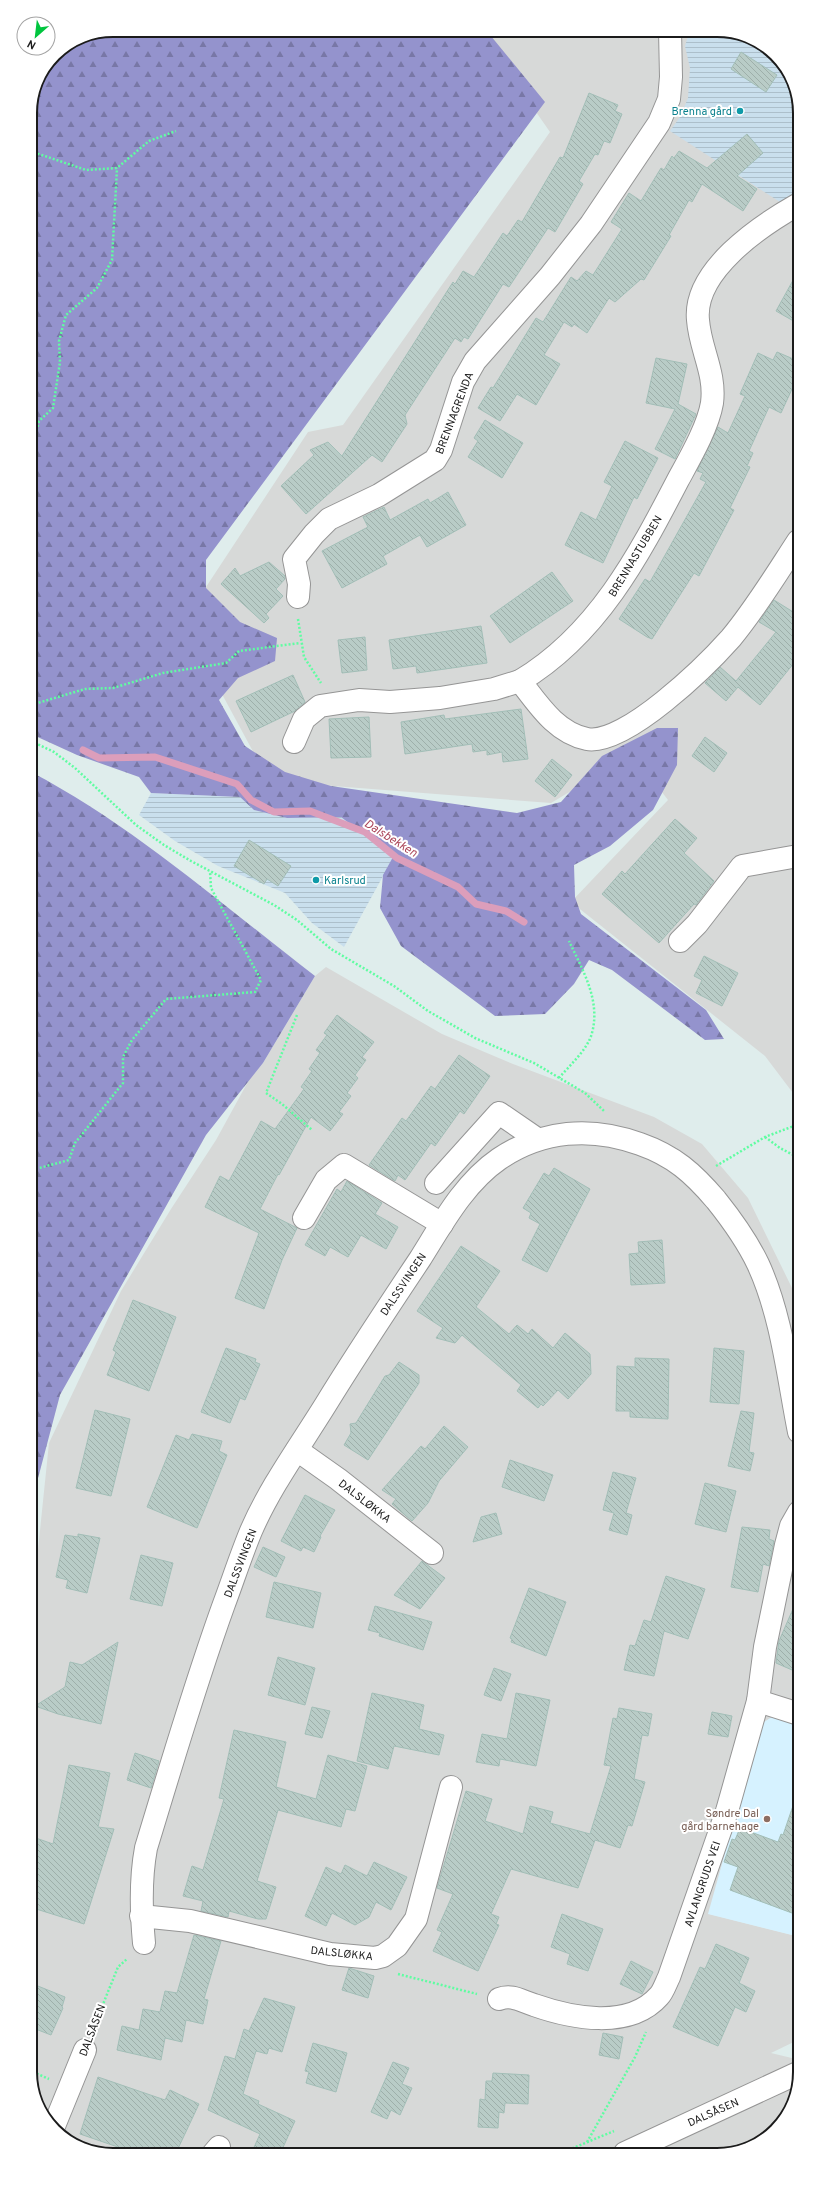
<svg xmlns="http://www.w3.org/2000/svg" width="830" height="2185" viewBox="0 0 830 2185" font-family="Overpass,sans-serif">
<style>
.residential{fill:#d7d9d8}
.education{fill:#d6f2ff}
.farmland{fill:url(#farmland-rules)}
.forest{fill:url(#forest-firs)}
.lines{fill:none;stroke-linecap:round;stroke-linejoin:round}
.stream{stroke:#dc9ebb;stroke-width:7}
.building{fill:url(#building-back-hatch);stroke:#a2beb7}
.minor-casing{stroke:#959595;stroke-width:24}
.path{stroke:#60fda2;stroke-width:2.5;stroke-dasharray:2 2;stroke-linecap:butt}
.minor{stroke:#fff;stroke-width:22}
.culture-dot{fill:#0f9aa8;stroke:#fff;stroke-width:1.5}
.education-dot{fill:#8d6e63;stroke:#fff;stroke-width:1.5}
.labels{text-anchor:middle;stroke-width:4;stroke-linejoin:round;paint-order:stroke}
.culture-label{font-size:11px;fill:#0d838f;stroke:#fff;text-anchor:end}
.street-label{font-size:11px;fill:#1b1b1b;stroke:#fff}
.education-label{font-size:11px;fill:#785e54;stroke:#fff;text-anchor:end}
.water-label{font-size:12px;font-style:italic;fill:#ab4659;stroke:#fff}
.rim{fill:none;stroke:#1b1b1b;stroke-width:2}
</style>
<defs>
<pattern id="farmland-rules" width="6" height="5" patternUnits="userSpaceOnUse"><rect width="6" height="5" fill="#c9dfed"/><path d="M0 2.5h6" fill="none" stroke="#acbfcb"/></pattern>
<pattern id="forest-firs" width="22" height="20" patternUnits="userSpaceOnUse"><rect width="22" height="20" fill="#9493cd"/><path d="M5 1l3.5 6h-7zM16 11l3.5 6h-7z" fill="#7877a6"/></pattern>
<pattern id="building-back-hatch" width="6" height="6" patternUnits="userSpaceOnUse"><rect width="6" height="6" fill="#b9ccc7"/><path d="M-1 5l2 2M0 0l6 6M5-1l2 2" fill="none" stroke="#9eafaa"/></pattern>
</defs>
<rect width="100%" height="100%" fill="#dfedec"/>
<!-- residential -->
<g class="residential">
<polygon points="479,30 723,30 772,50 797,91 799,1101 765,1056 571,902 668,800 633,754 551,803 269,781 183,622 308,432 343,425 550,132"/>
<polygon points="326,967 442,1034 513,1064 654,1117 702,1144 748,1198 792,1288 799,1286 799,1724 709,1914 800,1937 800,2039 771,2053 800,2060 800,2073 783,2123 739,2152 107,2155 62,2138 33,2094 32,1608 49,1443 121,1291 171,1209 216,1140 250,1078 263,1063 315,976"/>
</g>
<!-- education -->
<polygon class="education" points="775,1715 799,1724 800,1937 708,1914 761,1724"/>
<!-- farmland -->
<g class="farmland">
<polygon points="690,30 723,30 772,50 797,91 797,192 780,202 670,131 680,117 688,98 690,68 685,46"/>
<polygon points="151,793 240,797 254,810 287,818 341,817 393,858 344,947 312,923 285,893 218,866 175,841 139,815"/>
</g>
<!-- forest -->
<g class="forest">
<polygon points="113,30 486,30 545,102 206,560 206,588 240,622 277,638 275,661 238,678 219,700 245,746 285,772 331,786 517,813 561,802 602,756 657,728 678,728 677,765 653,810 610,846 574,865 575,897 581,914 706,1010 724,1039 705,1040 612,970 589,960 574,984 545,1014 495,1016 401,946 380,908 383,875 393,857 341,817 287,818 254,810 240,797 151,793 139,777 77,755 31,734 30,107 36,81 54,54 81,36"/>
<path d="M31,772c100,52 194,135 284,204l-52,87 -57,72 -146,260 -28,106z"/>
</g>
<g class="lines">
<!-- stream -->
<polyline class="stream" points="83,750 99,758 155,757 237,784 251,800 274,812 310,811 365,832 397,858 458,887 476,904 506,911 524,922"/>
</g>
<!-- building -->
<g class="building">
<polygon points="741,52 777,75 766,92 731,69"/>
<polygon points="589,93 618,105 615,111 622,114 610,143 604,141 598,155 595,154 579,181 583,184 555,232 548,228 509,287 503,284 468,339 464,337 461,342 455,338 405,415 407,424 382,462 372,455 306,514 281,486 314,455 310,450 328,442 342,456 453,282 455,284 463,271 474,277 503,233 507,236 518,220 522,222 560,157 563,158"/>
<polygon points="747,134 763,153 737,176 757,189 743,211 702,184 692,202 689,200 669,235 671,236 644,280 641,279 615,302 609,298 587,333 574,324 572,327 564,322 544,355 560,364 536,405 517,394 500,421 478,408 491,387 493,388 536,318 543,322 571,277 577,281 586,271 593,275 622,229 611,222 629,193 641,201 661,168 664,170 672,156 674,158 679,151 707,168"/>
<polygon points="797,273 797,323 776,311"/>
<polygon points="777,352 798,361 798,376 781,413 769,407 749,451 753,453 747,466 750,467 730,508 734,510 699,576 694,573 652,639 647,637 619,619 645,579 650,582 706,482 700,479 703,473 697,471 718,427 728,433 745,396 740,394 758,353 773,360"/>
<polygon points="656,358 687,364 678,404 696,414 675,459 655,449 675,409 646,403"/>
<polygon points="485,420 523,443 502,478 468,457 478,441 474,438"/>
<polygon points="625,441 658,458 637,499 634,497 603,563 565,545 581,512 596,520 612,486 604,482"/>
<polygon points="448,492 466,525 427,547 420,535 383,556 387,564 342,588 322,551 368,527 363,517 384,507 390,520 428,499 430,503"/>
<polygon points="269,562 285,576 285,579 276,589 283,596 266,614 269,618 264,623 221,584 235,568 240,576"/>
<polygon points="552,572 573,601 510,643 490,616"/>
<polygon points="774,600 798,615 798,658 760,705 738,687 726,701 705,683 720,667 736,681 776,632 759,622"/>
<polygon points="481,626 487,663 417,673 416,666 393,669 389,640"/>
<polygon points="365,637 367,670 342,673 338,640"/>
<polygon points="293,675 305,702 295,711 251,732 236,701"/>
<polygon points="521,709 528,759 503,762 502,752 487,755 487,750 473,752 472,744 405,754 401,722 444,715 445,719"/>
<polygon points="369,717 371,757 331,758 329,719"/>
<polygon points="705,737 727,753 714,772 692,756"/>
<polygon points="552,759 572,775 555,797 535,781"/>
<polygon points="675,819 697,838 684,853 714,881 696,905 694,904 659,943 602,894 622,871 625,874"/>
<polygon points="249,840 291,866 278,886 267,879 264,884 234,866"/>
<polygon points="704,956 738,973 722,1006 696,993 702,980 694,976"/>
<polygon points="337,1015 374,1042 362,1057 366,1060 355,1075 358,1078 347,1093 351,1096 339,1112 343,1114 330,1131 311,1117 279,1175 278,1174 260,1209 297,1228 282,1260 264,1309 235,1298 259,1233 205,1207 220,1176 229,1181 261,1121 275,1129 304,1089 301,1087 312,1071 309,1069 320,1053 316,1050 327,1035 324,1033"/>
<polygon points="459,1055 490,1076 464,1114 460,1111 435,1146 431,1143 405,1180 398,1175 395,1181 369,1165 402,1118 406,1121 431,1086 435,1089"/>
<polygon points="554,1168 590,1189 547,1272 522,1260 540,1224 529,1218 531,1213 523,1208 544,1173 549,1176"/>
<polygon points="347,1181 382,1203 375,1214 398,1227 386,1249 361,1235 348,1257 330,1247 325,1256 305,1245 337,1189 341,1192"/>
<polygon points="662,1240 665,1283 631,1285 629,1254 639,1253 638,1242"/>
<polygon points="461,1246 500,1271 476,1307 509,1334 517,1325 528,1334 532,1329 553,1348 565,1333 590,1354 591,1374 568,1399 558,1390 543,1406 541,1404 538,1408 517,1391 521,1385 462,1335 455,1343 436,1338 443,1328 417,1311"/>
<polygon points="133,1300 176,1317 149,1391 107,1375 116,1352 113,1350"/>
<polygon points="226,1348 256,1359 255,1362 260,1364 245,1400 240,1398 230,1423 201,1412"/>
<polygon points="714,1348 744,1351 739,1404 710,1402"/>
<polygon points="635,1358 669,1359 668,1419 630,1417 630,1411 616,1411 617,1366 635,1367"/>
<polygon points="399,1362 419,1375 419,1383 368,1460 344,1445 351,1433 350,1424 356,1423 385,1376 389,1375"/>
<polygon points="95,1410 130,1419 111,1496 76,1488"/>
<polygon points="741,1411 754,1413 749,1452 754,1453 750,1471 728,1466"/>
<polygon points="444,1426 468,1447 439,1481 428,1503 412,1521 392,1504 396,1499 382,1490 421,1446 425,1449"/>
<polygon points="192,1434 222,1441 219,1451 227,1455 197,1528 147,1507 176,1435 189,1440"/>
<polygon points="510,1460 553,1475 544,1501 502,1487"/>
<polygon points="613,1472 636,1478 626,1513 632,1515 627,1535 609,1530 614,1513 603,1510"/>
<polygon points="705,1483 736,1491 726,1532 695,1524"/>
<polygon points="305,1495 335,1510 320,1536 321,1537 314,1552 303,1547 301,1551 281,1541"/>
<polygon points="496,1513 502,1534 473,1542 481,1517"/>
<polygon points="742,1527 770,1530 769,1539 774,1541 769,1566 763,1564 758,1592 731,1587"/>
<polygon points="78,1534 100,1538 87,1593 66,1588 68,1580 56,1577 65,1535 78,1537"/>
<polygon points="263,1547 285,1557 276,1577 254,1567"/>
<polygon points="797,1552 799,1552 799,1580 792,1577"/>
<polygon points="141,1555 173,1563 162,1606 130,1599"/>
<polygon points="422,1561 445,1578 420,1609 394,1595"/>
<polygon points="666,1576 705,1589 688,1639 664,1631 654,1676 624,1670 630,1645 635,1646 644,1620 651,1622"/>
<polygon points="274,1582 321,1593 313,1628 266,1617"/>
<polygon points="529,1588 566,1602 546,1656 511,1642 512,1639 510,1638"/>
<polygon points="799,1595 799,1673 776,1663 779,1641"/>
<polygon points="375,1606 432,1622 423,1650 379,1636 380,1633 368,1630"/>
<polygon points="118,1642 101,1724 58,1714 35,1706 65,1687 70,1662 82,1665"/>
<polygon points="278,1657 315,1668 305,1705 268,1695"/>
<polygon points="494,1668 511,1674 501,1701 484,1695"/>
<polygon points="372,1693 424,1705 419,1729 444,1735 439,1755 394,1746 388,1769 357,1761"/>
<polygon points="516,1693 550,1700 536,1766 500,1759 499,1766 476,1762 482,1734 507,1739"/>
<polygon points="312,1707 330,1711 322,1738 305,1734"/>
<polygon points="619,1708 652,1714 648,1736 642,1735 634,1779 645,1782 632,1826 628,1825 620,1848 595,1840 578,1888 511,1869 491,1914 499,1917 496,1924 499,1925 478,1971 433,1951 442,1932 437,1930 453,1894 437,1888 466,1791 492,1799 485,1821 523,1834 530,1806 553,1812 550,1823 590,1834 611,1766 604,1765 613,1718 617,1719"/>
<polygon points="712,1712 732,1716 728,1737 708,1734"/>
<polygon points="234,1730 286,1742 276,1787 316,1799 328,1755 367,1766 355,1811 346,1809 341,1827 278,1810 257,1881 276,1887 266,1919 258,1919 229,1911 228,1917 201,1911 203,1901 183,1896 192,1866 203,1870 224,1799 219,1798"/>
<polygon points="135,1753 159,1761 151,1788 127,1780"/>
<polygon points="69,1765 110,1773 98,1827 114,1829 84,1924 33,1908 33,1837 53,1844"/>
<polygon points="797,1794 800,1795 800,1916 730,1890 738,1867 724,1862 732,1839 735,1840 740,1828 778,1842 781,1834 783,1835"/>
<polygon points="374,1862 407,1877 391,1910 376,1902 369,1917 355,1925 332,1913 326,1926 305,1916 326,1867 341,1874 345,1865 367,1876"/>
<polygon points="562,1914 603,1929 588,1971 567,1964 570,1954 551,1947"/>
<polygon points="194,1935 221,1941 204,1999 208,2000 203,2024 186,2020 182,2042 165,2038 161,2060 117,2050 122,2026 139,2030 143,2009 160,2012 165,1991 177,1993"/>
<polygon points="716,1944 749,1958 739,1983 755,1991 746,2012 735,2007 718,2046 673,2027 700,1967 705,1969"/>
<polygon points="631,1961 653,1972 642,1994 620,1984"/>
<polygon points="349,1968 374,1976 368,1998 342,1990"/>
<polygon points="33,1984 65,1997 62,2007 63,2008 51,2035 33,2028"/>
<polygon points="264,1998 295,2007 282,2052 269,2048 267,2054 256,2051 243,2094 259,2101 258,2104 295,2121 280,2154 251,2154 260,2134 208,2110 225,2056 235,2059 244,2029 249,2031"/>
<polygon points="603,2033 623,2037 619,2059 599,2055"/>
<polygon points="313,2043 347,2053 336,2092 306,2083 309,2072 305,2071"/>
<polygon points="393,2062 409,2068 402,2084 412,2088 400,2115 391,2110 387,2119 371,2112"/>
<polygon points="493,2073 529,2075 528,2104 505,2103 504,2113 499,2112 498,2128 478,2127 480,2099 485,2100 486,2081 492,2081"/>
<polygon points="98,2077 165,2100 170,2090 199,2104 175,2155 141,2155 80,2134"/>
</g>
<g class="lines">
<!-- minor casing -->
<g class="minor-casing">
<g id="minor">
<path d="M797,205c-37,21 -104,66 -99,115 2,29 18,53 14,83 -4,24 -22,55 -34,77 -40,77 -81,155 -158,201 18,23 36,52 67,58 38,7 120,-74 144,-101 25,-30 46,-65 67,-97"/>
<polyline points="298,597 299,584 294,559 314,534 329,519 379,495 435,460 441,450 463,382 475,361 550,276 591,224 659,123 669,99 671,77 670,30"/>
<polyline points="294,742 304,719 320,706 359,700 390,702 440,698 494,689 520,681"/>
<polyline points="680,941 697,924 742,866 798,856"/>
<polyline points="436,1183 499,1113 537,1139"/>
<polyline points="304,1218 326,1180 344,1165 442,1224"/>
<polyline points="297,1450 338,1479 432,1553"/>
<polyline points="758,1701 799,1714"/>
<polyline points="141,1916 190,1921 330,1954 375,1958 383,1956 397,1946 416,1919 451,1787"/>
<path d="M144,1943c-3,-32 -4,-63 2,-95 25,-82 49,-164 78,-244 9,-24 17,-49 27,-73 19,-44 49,-85 75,-127 30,-49 62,-97 94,-145 22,-35 44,-76 79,-100 43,-29 92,-33 141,-15 34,12 53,29 76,56 16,20 31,41 42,64 24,52 30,113 41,168"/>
<path d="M499,1999c13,-5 22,2 35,6 37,13 95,25 125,-9 4,-4 7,-13 10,-19l58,-166 31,-110 7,-54 21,-102 5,-19 8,-14"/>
<polyline points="54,2126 85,2050"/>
<polyline points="625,2153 800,2072"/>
<polyline points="213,2154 219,2147"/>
</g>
</g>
<!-- path -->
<g class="path">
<polyline points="30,151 86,170 117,168 149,141 176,131"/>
<polyline points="31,454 39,421 53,408 60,362 59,341 66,315 97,288 112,260 117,168"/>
<polyline points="31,613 35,619 31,621"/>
<polyline points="298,619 304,657 321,683"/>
<polyline points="31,705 85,689 113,688 163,673 226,663 239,651 300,643"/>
<polyline points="31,741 54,752 75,768 136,825 164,845 191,861 274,905 297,920 331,949 394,986 428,1011 475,1038 534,1063 585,1093 604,1111"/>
<polyline points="297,1015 266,1093 282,1104 312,1130"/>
<path d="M559,1078c11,-13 29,-29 33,-45 9,-33 -10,-64 -23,-92"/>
<polyline points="765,1137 780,1148 799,1158"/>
<polyline points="716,1166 765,1137 799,1124"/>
<polyline points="32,1170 69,1160 75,1143 123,1083 123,1057 132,1040 166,999 255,992 261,980 211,888 210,871"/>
<polyline points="398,1974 477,1994"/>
<polyline points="93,2029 118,1967 127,1959"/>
<polyline points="33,2072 49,2079"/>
<polyline points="587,2142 635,2057 646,2032"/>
<polyline points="561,2153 614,2131"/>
</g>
<!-- minor -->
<use href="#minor" class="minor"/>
</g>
<!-- markers -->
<g class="culture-dot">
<circle cx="740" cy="111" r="4"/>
<circle cx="316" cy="880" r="4"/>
</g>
<circle class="education-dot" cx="767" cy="1819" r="4"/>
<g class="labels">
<!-- culture labels -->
<g class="culture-label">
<text x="732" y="115">Brenna gård</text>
<text x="324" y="884" text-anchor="start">Karlsrud</text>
</g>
<!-- street labels -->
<g class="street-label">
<text transform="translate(454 413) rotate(-69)" y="4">BRENNAGRENDA</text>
<text transform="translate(635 556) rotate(-59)" y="4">BRENNASTUBBEN</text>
<text transform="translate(403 1284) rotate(-56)" y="4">DALSSVINGEN</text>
<text transform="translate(365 1501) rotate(38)" y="4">DALSLØKKA</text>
<text transform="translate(240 1563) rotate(-69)" y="4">DALSSVINGEN</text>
<text transform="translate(702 1884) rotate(-71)" y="4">AVLANGRUDS VEI</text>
<text transform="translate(342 1953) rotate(6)" y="4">DALSLØKKA</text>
<text transform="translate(92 2030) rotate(-69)" y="4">DALSÅSEN</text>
<text transform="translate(713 2112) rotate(-24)" y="4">DALSÅSEN</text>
</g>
<!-- education labels -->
<g class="education-label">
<text x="759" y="1817">Søndre Dal<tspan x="759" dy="13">gård barnehage</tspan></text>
</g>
<!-- water labels -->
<g class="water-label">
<text transform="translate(391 838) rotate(32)" y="4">Dalsbekken</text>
</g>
</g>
<!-- crop -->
<path d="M0 0H830V2185H0ZM113 37H717A76 76 0 0 1 793 113V2072A76 76 0 0 1 717 2148H113A76 76 0 0 1 37 2072V113A76 76 0 0 1 113 37Z" fill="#fff" fill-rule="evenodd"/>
<path class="rim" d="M113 37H717A76 76 0 0 1 793 113V2072A76 76 0 0 1 717 2148H113A76 76 0 0 1 37 2072V113A76 76 0 0 1 113 37Z"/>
<!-- north arrow -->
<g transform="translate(36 36) rotate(208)"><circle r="19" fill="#ffffff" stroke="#a4a4a4"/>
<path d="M0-3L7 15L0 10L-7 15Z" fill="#00c53e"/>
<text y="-6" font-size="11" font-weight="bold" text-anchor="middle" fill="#1b1b1b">N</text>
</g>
</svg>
